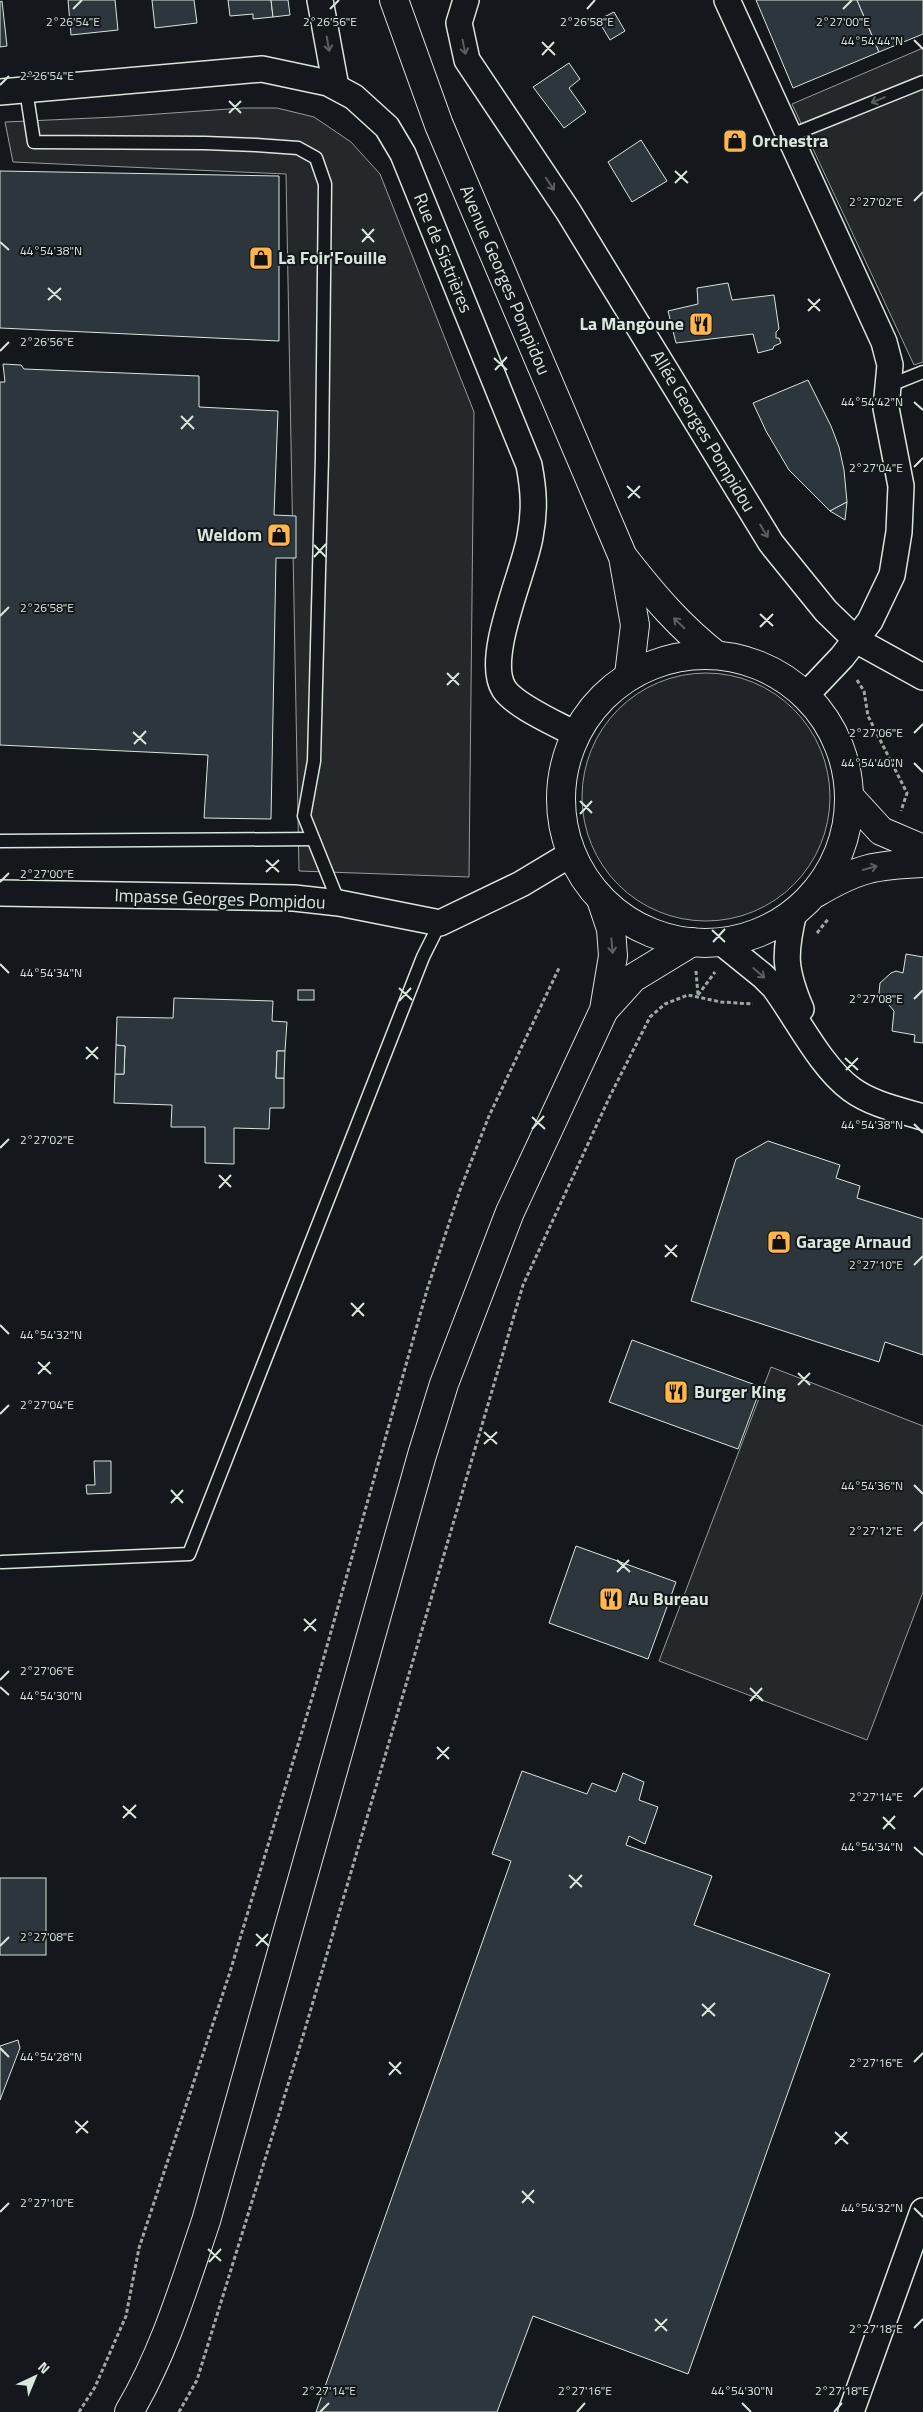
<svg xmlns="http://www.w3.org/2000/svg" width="923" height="2412" viewBox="0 0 923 2412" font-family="'Titillium Web',sans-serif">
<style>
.green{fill:#202428;stroke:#939e99}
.parking{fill:#24282b;stroke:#939e99}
.building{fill:#2c363c;stroke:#d8e6dc}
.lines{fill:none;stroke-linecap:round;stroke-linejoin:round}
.service-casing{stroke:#d8e6dc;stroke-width:15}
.minor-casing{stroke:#d8e6dc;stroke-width:28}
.primary-casing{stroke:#d8e6dc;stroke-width:30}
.path{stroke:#9da8a2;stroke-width:3;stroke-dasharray:4 2.5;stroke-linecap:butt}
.service{stroke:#14181c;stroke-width:12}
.minor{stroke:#14181c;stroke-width:25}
.primary{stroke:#14181c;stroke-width:28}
.oneway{stroke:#59605f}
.ticks{fill:none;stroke:#d8e6dc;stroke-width:2}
.labels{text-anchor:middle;stroke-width:4;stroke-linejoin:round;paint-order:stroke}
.poi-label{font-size:18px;font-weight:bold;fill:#d8e6dc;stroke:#14181c;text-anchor:start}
.street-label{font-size:18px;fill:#d8e6dc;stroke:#14181c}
.ticks-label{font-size:12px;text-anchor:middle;fill:#d8e6dc;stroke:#14181c;stroke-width:4;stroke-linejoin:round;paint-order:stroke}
</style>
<rect width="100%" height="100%" fill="#14181c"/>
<!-- green -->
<circle class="green" cx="706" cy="797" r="124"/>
<!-- parking -->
<g class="parking">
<polygon points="923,48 923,362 914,365 792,104"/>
<polygon points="243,108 277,108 314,117 351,142 380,174 474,412 469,877 299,871 286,174 13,162 5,122 115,117"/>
<polygon points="771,1367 923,1426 923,1592 867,1740 659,1661"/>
</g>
<!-- building -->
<g class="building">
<polygon points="68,0 115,0 118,30 71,35"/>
<polygon points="152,0 194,0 197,23 155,28"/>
<polygon points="228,0 271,0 273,17 253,19 253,14 230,16"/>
<polygon points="271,0 288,0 290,15 273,17"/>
<polygon points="756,0 857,0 879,52 793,88"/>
<polygon points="857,0 923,0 923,34 879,52"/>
<polygon points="2,1 7,46 0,47 0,2"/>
<polygon points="614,12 625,31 610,40 598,20"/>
<polygon points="569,63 580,79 569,88 586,112 564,128 533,87"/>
<polygon points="641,140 667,181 632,202 608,162"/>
<polygon points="0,171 279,176 279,341 0,328"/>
<polygon points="728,283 732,300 774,295 779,329 776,332 776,338 779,338 781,343 774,346 773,349 758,353 753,334 676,343 668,311 698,304 697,288"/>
<polygon points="3,364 21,365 24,369 199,376 199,407 278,411 274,515 296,516 296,558 276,558 271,819 204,818 208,755 0,745 0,382 5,382"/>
<polygon points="808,380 831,426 839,447 844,470 847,502 830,511 789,470 766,431 753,403"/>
<polygon points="847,502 845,520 830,511"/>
<polygon points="906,954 923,957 923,1043 914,1042 915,1035 892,1031 894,1011 879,993 880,983 891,973 896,971 903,973"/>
<rect x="298" y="990" width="16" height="10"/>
<polygon points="174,998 273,1001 272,1021 287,1022 285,1051 277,1051 276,1078 284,1078 284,1108 270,1108 269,1129 234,1128 234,1164 205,1163 205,1127 171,1127 172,1105 114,1103 115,1074 124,1074 125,1046 116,1045 117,1017 173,1018"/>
<polygon points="116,1045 125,1046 124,1074 115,1074"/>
<polygon points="277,1051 285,1051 284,1078 276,1078"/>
<polygon points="768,1141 840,1165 836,1178 860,1186 857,1198 923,1219 923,1355 885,1342 879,1362 691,1301 736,1159"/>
<polygon points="632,1340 761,1387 738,1449 609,1402"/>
<polygon points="94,1461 111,1461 111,1493 87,1494 86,1485 95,1485"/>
<polygon points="576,1546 676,1582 648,1659 549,1623"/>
<polygon points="522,1771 587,1794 592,1783 616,1792 623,1773 644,1782 639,1800 658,1807 645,1844 629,1836 626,1845 712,1876 694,1925 830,1974 688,2374 533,2316 497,2412 316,2412 511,1861 492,1854"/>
<rect x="0" y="1878" width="46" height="77"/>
<polygon points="18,2040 20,2048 0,2100 0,2046"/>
</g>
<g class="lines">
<!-- service casing -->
<g class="service-casing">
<g id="service">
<polyline points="26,90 34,142 205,143 256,145 298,148 316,158 325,184 322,457 314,761 304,816 339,903"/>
<polyline points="789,136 923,82"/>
<polyline points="888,386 923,372"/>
<polyline points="0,841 313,839"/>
<polyline points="2,1562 189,1554 423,957 440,923"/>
</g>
</g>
<!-- minor casing -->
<g class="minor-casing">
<g id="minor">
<polyline points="320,0 336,87"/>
<polyline points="466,0 459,23 467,60 568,211 771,543 826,611 856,640 923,677"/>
<polyline points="727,0 884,342 890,365 886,408 901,486 899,532 892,575 870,621 842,657 805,696"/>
<path d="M0,92l262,-23 66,14 26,14 33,30 16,27 126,311c5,26 6,46 1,72 -6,36 -46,121 -26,152 11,17 53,35 71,45"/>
<polyline points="0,893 294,898 339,903 440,923 521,884 571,854"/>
<path d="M794,912c-10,42 -10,57 7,97"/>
<path d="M721,942l42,34 11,11c23,31 46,79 77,102 20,15 48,21 72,28"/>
<polyline points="851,2412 923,2211"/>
</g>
</g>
<!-- primary casing -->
<g class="primary-casing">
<g id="primary">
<polyline points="394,0 439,125 623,557 635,625 629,675"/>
<path d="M624,558c29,37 55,68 92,97"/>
<circle cx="705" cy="799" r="144"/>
<polyline points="849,796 881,831 923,849"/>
<path d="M816,893c42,-25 59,-28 107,-30"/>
<polyline points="605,1009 633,978 692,942"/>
<path d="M129,2412c35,-59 55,-126 77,-191l216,-766 22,-71 66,-172 94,-202 9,-54 -2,-27 -10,-30"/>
</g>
</g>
<!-- path -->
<g class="path">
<polyline points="857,680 864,691 868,716 907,793 901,811"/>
<polyline points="817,933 829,918"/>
<polyline points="696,971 698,995"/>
<polyline points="698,995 715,972"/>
<polyline points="79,2412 95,2387 126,2316 139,2248 230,1972 318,1678 427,1290 460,1190 489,1116 559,968"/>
<polyline points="179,2412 197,2380 303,2036 523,1285 611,1094 650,1017 665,1004 688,995 721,1002 753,1004"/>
</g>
<!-- service -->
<use href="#service" class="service"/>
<!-- minor -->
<use href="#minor" class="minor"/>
<!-- primary -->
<use href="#primary" class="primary"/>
</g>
<!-- one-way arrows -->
<defs><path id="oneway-shaft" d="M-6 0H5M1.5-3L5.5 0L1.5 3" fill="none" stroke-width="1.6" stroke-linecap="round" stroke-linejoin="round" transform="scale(1.25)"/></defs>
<g class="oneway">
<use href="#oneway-shaft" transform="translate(328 44) rotate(80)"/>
<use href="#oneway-shaft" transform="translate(464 47) rotate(78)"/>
<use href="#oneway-shaft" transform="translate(878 100) rotate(158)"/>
<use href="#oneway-shaft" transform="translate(550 184) rotate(56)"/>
<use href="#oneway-shaft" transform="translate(764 531) rotate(59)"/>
<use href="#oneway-shaft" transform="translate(679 623) rotate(-136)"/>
<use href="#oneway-shaft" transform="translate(870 868) rotate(-16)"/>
<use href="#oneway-shaft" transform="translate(612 946) rotate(85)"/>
<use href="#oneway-shaft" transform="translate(759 973) rotate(41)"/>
</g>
<!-- ticks -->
<path class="ticks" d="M73,9l9,-9M330,9l9,-9M587,9l8,-9M843,9l9,-9M914,40l9,9M542,42l13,13M542,55l12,-13M0,85l9,-9M229,101l12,12M229,113l12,-12M675,171l13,12M675,183l12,-12M914,201l9,-9M362,229l12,13M0,242l9,8M362,242l12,-13M48,288l13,12M808,299l12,12M48,300l13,-12M808,311l12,-12M0,351l9,-9M494,358l13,12M495,370l12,-13M914,402l9,8M181,416l13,13M181,429l12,-13M914,467l9,-9M627,486l13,12M628,498l12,-12M314,545l12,12M314,557l12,-13M760,614l13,12M0,616l9,-9M760,627l13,-13M447,673l12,12M447,685l12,-12M133,732l13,12M914,733l9,-9M134,744l12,-13M914,763l9,9M580,801l12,12M580,814l12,-13M266,860l13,12M266,872l13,-12M0,882l9,-9M712,930l13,12M713,942l12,-13M0,964l9,9M399,988l13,12M914,999l9,-9M399,1001l12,-13M86,1047l12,12M845,1058l13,12M86,1059l12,-12M846,1070l12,-12M532,1117l13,12M914,1124l9,9M532,1129l12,-13M0,1148l9,-9M219,1175l12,12M219,1188l12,-13M665,1245l12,12M665,1257l12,-12M914,1265l9,-9M351,1303l13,13M352,1316l12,-13M0,1325l9,9M38,1362l13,12M798,1373l12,12M38,1374l12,-12M798,1385l12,-12M0,1414l9,-9M484,1432l13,12M484,1444l13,-12M914,1485l9,9M171,1490l12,13M171,1503l12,-13M914,1531l9,-9M617,1560l13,12M617,1572l12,-12M304,1619l12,12M304,1631l12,-12M0,1680l9,-9M0,1687l9,8M750,1688l13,13M750,1701l12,-13M437,1747l12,12M437,1759l12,-12M914,1797l9,-9M123,1806l13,12M883,1817l12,12M123,1818l13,-13M883,1829l12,-13M914,1847l9,8M569,1875l13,12M570,1888l12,-13M256,1934l13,12M0,1946l9,-9M256,1946l12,-12M702,2004l13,12M702,2016l13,-13M0,2048l9,9M389,2062l12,12M914,2062l9,-9M389,2075l12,-13M75,2121l13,12M835,2132l13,12M76,2133l12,-12M835,2144l12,-12M522,2191l12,12M522,2203l12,-13M914,2208l9,9M0,2212l9,-9M208,2249l13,12M209,2262l12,-13M655,2319l12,12M914,2328l9,-9M655,2331l12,-12M742,2403l9,9M320,2412l9,-9M577,2412l8,-9M834,2412l8,-9"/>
<!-- icons -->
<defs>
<g id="shop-square" transform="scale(1.25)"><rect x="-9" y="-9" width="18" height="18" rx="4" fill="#ffb74d" stroke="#14181c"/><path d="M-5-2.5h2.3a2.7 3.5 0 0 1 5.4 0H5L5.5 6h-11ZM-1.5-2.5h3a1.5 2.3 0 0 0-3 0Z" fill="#111"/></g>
<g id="restaurant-square" transform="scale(1.25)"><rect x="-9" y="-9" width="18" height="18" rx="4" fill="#ffb74d" stroke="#14181c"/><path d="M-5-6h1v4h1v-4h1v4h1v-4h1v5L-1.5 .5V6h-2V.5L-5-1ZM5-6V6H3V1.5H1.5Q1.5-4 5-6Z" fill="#111"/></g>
</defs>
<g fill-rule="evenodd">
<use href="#shop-square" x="735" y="141"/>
<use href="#shop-square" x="261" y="258"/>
<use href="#restaurant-square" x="701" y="324"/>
<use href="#shop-square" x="279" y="535"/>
<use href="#shop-square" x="779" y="1242"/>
<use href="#restaurant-square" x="676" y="1392"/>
<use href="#restaurant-square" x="611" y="1599"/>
</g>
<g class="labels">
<!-- poi labels -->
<g class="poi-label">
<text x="752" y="147">Orchestra</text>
<text x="278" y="264">La Foir'Fouille</text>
<text x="684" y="330" text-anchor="end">La Mangoune</text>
<text x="262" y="541" text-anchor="end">Weldom</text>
<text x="796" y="1248">Garage Arnaud</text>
<text x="694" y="1398">Burger King</text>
<text x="628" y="1605">Au Bureau</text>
</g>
<!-- street labels -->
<g class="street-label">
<text transform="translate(443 253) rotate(68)" y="6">Rue de Sistrières</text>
<text transform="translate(505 280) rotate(67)" y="6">Avenue Georges Pompidou</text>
<text transform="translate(703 431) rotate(59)" y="6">Allée Georges Pompidou</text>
<text transform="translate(220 899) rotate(2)" y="6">Impasse Georges Pompidou</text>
</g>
</g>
<g class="ticks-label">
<text x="73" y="26">2°26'54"E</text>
<text x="330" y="26">2°26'56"E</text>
<text x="587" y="26">2°26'58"E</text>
<text x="843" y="26">2°27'00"E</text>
<text x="872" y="45">44°54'44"N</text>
<text x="47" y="80">2°26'54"E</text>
<text x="876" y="206">2°27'02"E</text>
<text x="51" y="255">44°54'38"N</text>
<text x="47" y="346">2°26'56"E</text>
<text x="872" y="406">44°54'42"N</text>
<text x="876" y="472">2°27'04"E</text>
<text x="47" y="612">2°26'58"E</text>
<text x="876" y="737">2°27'06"E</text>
<text x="872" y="767">44°54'40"N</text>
<text x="47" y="878">2°27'00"E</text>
<text x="51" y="977">44°54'34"N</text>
<text x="876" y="1003">2°27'08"E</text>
<text x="872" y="1129">44°54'38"N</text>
<text x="47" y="1144">2°27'02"E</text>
<text x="876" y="1269">2°27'10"E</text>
<text x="51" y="1339">44°54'32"N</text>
<text x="47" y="1409">2°27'04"E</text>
<text x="872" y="1490">44°54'36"N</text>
<text x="876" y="1535">2°27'12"E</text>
<text x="47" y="1675">2°27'06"E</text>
<text x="51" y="1700">44°54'30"N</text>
<text x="876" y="1801">2°27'14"E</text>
<text x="872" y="1851">44°54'34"N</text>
<text x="47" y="1941">2°27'08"E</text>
<text x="51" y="2061">44°54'28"N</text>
<text x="876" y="2067">2°27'16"E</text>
<text x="47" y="2207">2°27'10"E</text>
<text x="872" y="2212">44°54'32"N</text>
<text x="876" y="2333">2°27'18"E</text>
<text x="329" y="2395">2°27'14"E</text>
<text x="585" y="2395">2°27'16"E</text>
<text x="842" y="2395">2°27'18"E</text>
<text x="742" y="2395">44°54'30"N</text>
</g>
<!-- north arrow -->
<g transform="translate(35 2377) rotate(44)" stroke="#14181c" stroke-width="4" paint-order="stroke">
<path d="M0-4L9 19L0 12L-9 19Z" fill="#d8e6dc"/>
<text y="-8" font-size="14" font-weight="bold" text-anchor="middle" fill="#d8e6dc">N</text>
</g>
</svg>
